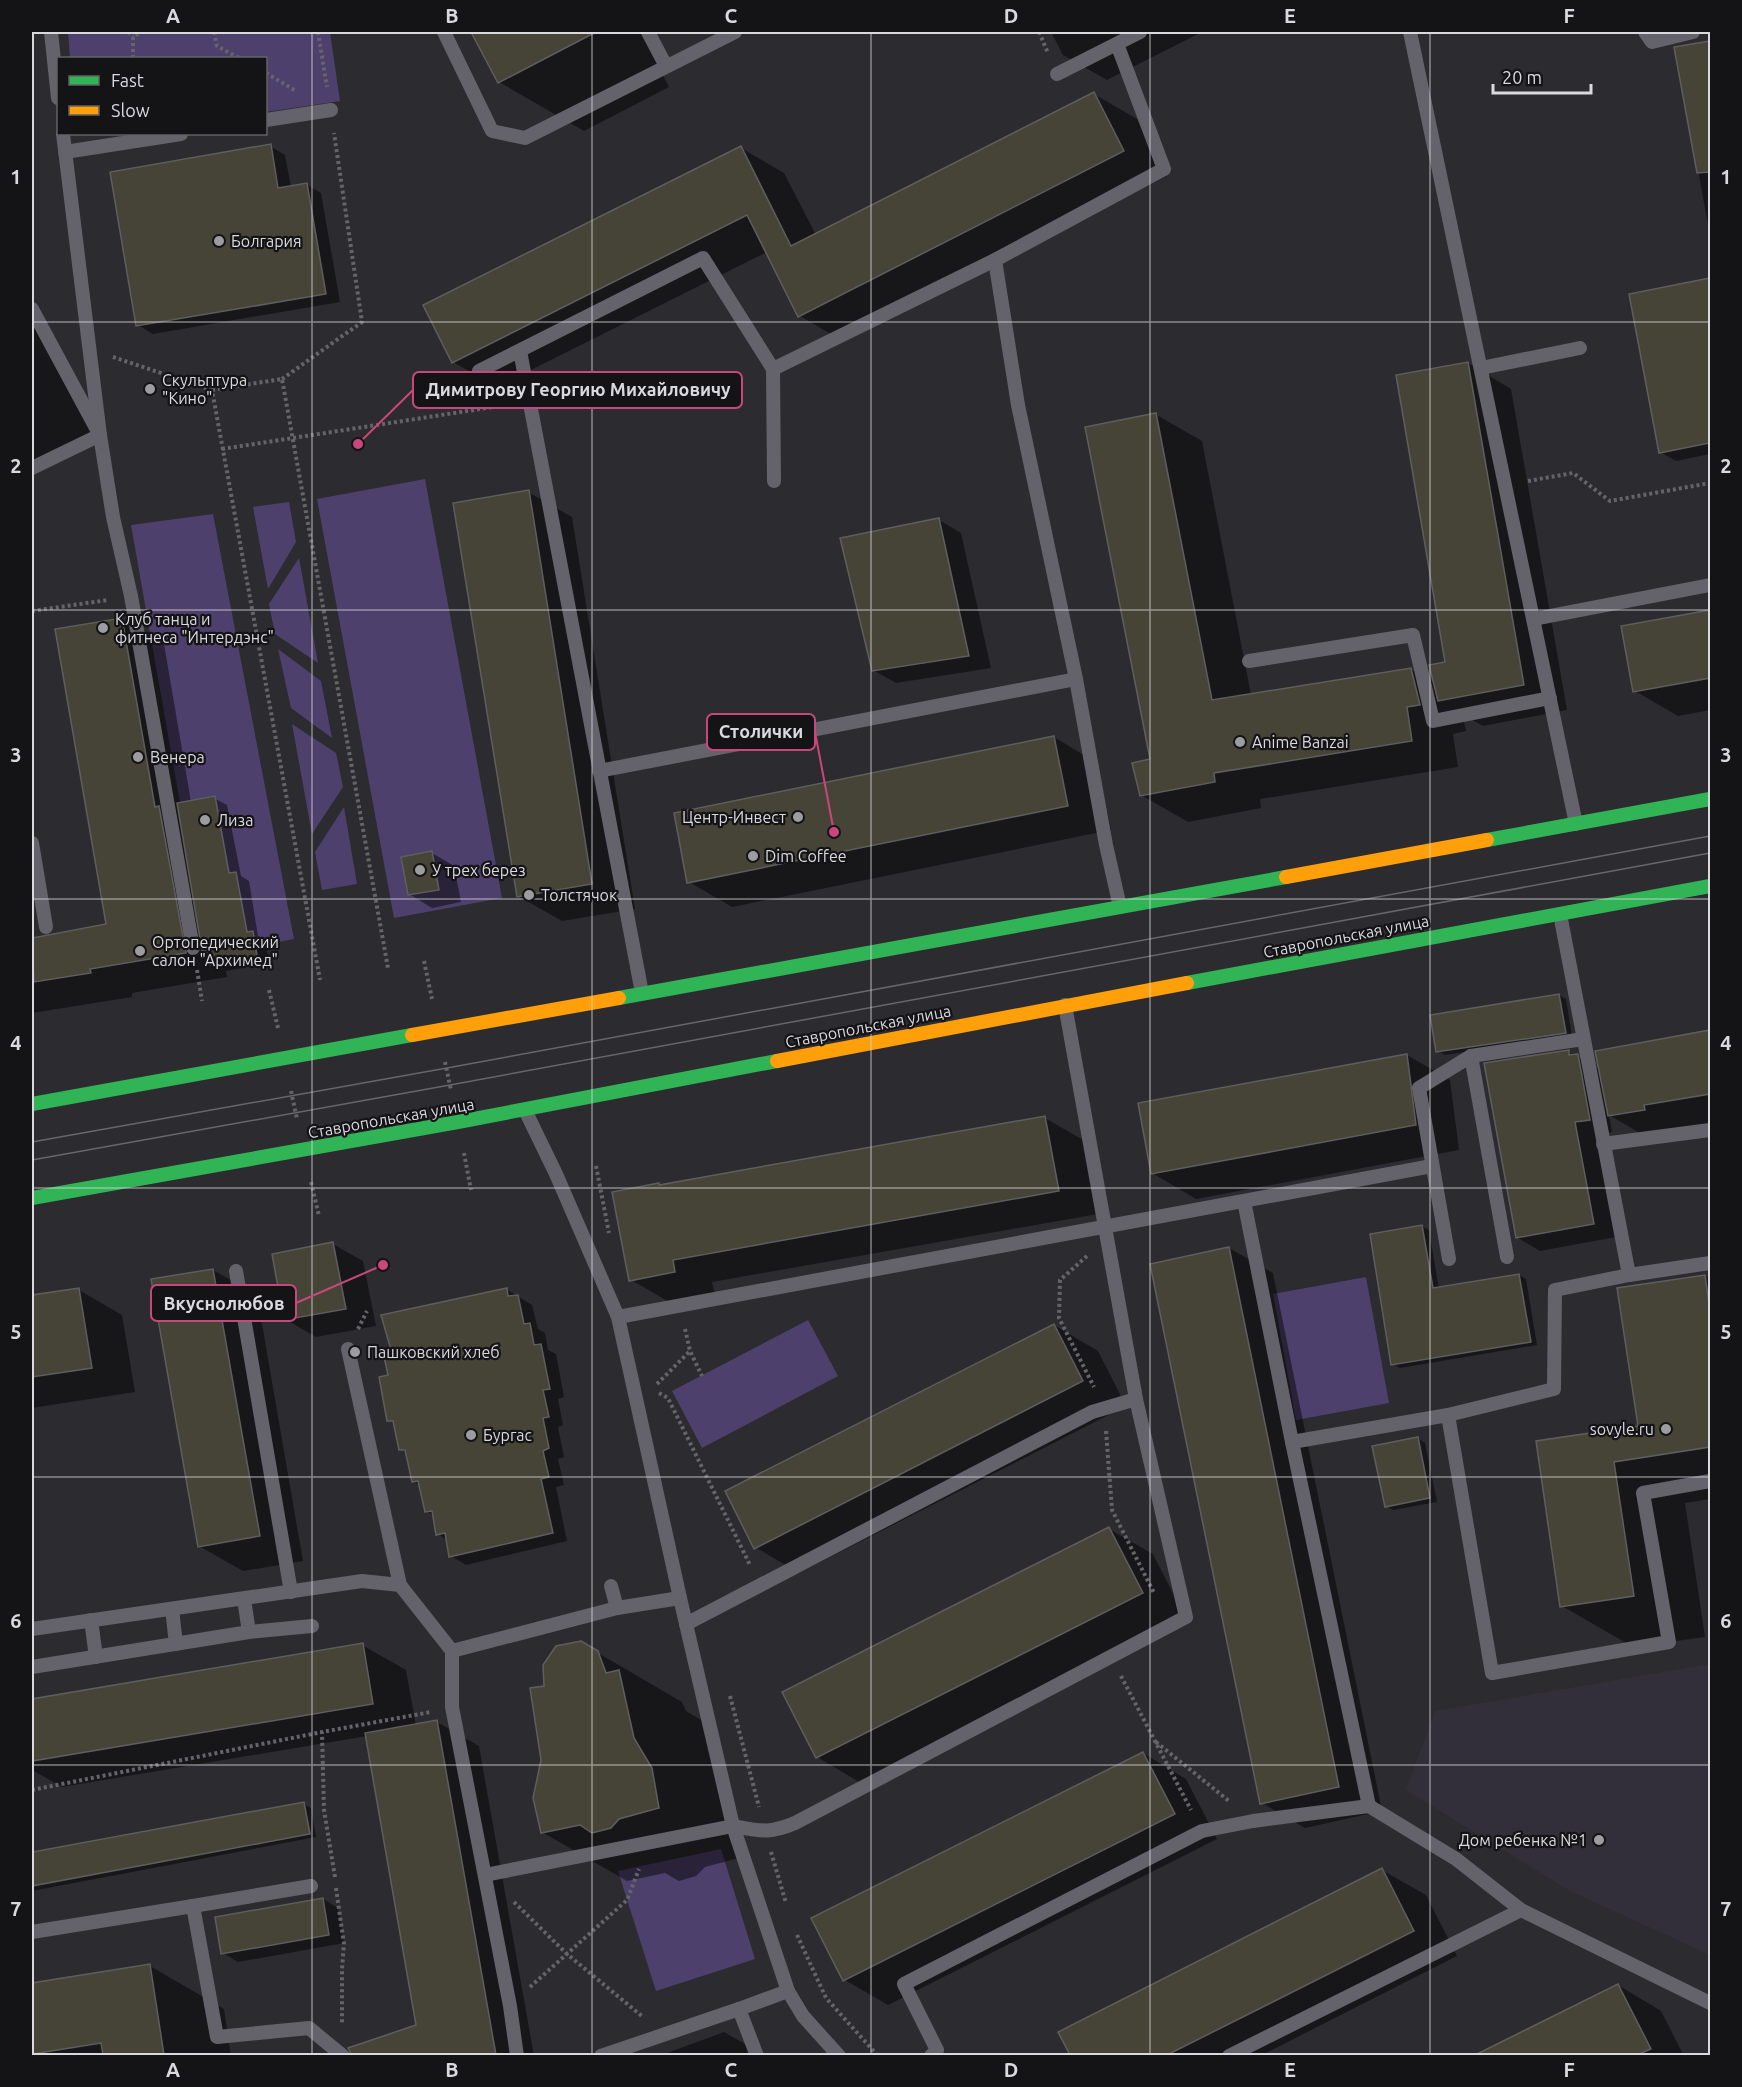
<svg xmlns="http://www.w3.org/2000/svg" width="1742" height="2087" viewBox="0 0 1742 2087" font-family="Ubuntu,sans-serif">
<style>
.built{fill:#322f3a}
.green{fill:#4e406c}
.shadow{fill:#0007}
.building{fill:#464437;stroke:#5f5e5f;stroke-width:1.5}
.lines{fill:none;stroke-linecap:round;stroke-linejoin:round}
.path{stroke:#66646b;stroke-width:4;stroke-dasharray:3 3;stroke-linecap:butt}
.lane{stroke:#64626b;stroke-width:14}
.fast{stroke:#30b455;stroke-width:14}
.slow{stroke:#ff9f0a;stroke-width:14}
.tram{stroke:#68666c;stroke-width:1.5}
.grid{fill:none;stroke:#dad9dd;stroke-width:1.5;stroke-opacity:0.55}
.poi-dot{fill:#9d9ca0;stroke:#141316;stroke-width:2}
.labels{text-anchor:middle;stroke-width:4.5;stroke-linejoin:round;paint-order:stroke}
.poi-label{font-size:16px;fill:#dad9dd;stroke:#141316;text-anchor:start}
.street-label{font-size:16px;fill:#dad9dd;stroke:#141316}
.leader{fill:none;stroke:#c8487c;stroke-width:2}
.callout-dot{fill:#c8487c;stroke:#141316;stroke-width:2}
.callout{fill:#141316;stroke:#c8487c;stroke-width:2}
.callout-label{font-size:18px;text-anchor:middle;font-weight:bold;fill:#dad9dd}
.neatline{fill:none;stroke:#dad9dd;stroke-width:2}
.grid-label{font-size:20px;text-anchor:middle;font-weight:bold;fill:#dad9dd}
</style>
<rect width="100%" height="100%" fill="#2c2b2f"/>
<!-- built -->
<polygon class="built" points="1710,1664 1710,1955 1570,1891 1406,1790 1435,1711"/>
<!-- green -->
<g class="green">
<polygon points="68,32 330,32 340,101 266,112 266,58 70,58"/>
<polygon points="425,479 502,898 394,918 317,499"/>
<polygon points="289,502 296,542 268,589 253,507"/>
<polygon points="213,514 294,939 207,956 131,525"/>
<polygon points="299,558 318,663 275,634 269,604"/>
<polygon points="278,649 321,681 332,738 291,708"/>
<polygon points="292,724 336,753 343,787 312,834"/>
<polygon points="344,807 357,884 322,890 315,852"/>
<polygon points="1366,1277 1389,1403 1296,1420 1273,1294"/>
<polygon points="808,1320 838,1376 702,1448 672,1391"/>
<polygon points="721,1849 755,1959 656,1991 618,1871"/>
</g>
<!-- shadow -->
<g class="shadow">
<polygon points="472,32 640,32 669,87 584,131 499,82"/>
<polygon points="1051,32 1202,32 1107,80 1063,55"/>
<polygon points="1710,42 1710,236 1676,49"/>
<polygon points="1094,94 1137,119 1167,176 843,341 800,316 767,252 497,387 453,362 741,148 784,173 816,235"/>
<polygon points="270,146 285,155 291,187 306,184 321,193 340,302 153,334 138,325"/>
<polygon points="1710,280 1710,454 1676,461 1660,452 1631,295"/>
<polygon points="32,315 94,434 32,464"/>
<polygon points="1468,363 1511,389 1567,710 1483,726 1462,714 1466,731 1453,734 1458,767 1260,799 1261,808 1188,822 1141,795 1152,761 1155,414 1202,441 1251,695 1411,669 1435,683 1447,664"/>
<polygon points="528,492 572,517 635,909 562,921 518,896"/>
<polygon points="939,520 961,533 991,668 896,683 873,670"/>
<polygon points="1710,611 1710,710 1678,716 1635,691 1623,627"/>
<polygon points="122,620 164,644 191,802 214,798 227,805 241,876 249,881 258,936 265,940 270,963 226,971 227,977 132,993 132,997 32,1013 32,939 108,925"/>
<polygon points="1054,737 1097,763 1111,830 732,907 689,882"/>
<polygon points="432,853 454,866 461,902 432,908 409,894"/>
<polygon points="1559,995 1566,999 1572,1036 1445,1055 1438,1051"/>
<polygon points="1710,1032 1710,1124 1650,1139 1609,1115 1612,1132 1597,1135 1616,1237 1540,1251 1518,1238 1568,1052 1600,1069 1597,1053"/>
<polygon points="1407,1055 1450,1080 1459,1150 1196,1199 1152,1173"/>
<polygon points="1045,1118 1085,1141 1098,1214 712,1282 715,1295 671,1303 631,1280 658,1184 662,1186"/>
<polygon points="1422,1226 1429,1230 1439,1289 1519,1275 1526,1279 1537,1345 1400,1368 1393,1364"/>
<polygon points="333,1244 363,1261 376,1326 316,1337 285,1319"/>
<polygon points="1229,1248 1273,1273 1382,1811 1305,1828 1262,1803"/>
<polygon points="213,1270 257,1295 303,1561 243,1571 199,1546"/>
<polygon points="1705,1276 1710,1279 1710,1499 1685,1503 1705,1637 1633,1647 1562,1606 1538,1443 1640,1427"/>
<polygon points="506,1289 532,1305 538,1329 545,1333 548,1350 556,1354 564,1397 558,1399 563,1425 558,1427 564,1457 558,1459 564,1485 556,1487 567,1541 466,1565 451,1556 447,1540 438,1534 434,1516 426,1511 421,1486 413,1481 407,1453 400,1449 395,1424 388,1420 393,1351"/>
<polygon points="79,1290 122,1315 135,1392 32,1408 32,1297"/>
<polygon points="1054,1325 1098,1351 1126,1406 799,1573 755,1547"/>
<polygon points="1418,1438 1425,1443 1437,1502 1393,1510 1386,1506"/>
<polygon points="1109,1529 1153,1554 1186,1619 861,1783 817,1757"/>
<polygon points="581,1643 682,1702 686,1711 703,1721 743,1857 705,1867 696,1876 679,1881 665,1873 627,1881 542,1832 545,1687"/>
<polygon points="362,1645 406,1670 416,1726 437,1722 479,1746 534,2056 363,2056 359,2046 417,2026 367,1736 62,1787 32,1770 32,1700"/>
<polygon points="1143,1753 1186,1779 1217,1839 888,2005 845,1980"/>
<polygon points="304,1804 311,1808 316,1837 32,1891 32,1854"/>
<polygon points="1382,1870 1426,1895 1457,1956 1260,2056 1071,2056 1060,2032"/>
<polygon points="323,1899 338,1908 344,1943 238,1962 223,1953"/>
<polygon points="150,1966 224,2009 231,2056 32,2056 32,1984"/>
<polygon points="1618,1985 1661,2011 1684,2056 1478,2056"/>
<polygon points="724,2032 766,2056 659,2056"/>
</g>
<!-- building -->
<g class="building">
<polygon points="471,32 596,32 498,83"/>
<polygon points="1710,41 1710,172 1697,173 1674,47"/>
<polygon points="1094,92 1124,151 798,317 747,215 452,363 423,305 741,146 791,246"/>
<polygon points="271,144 278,188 307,183 326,294 136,326 110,172"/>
<polygon points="1710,278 1710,443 1659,453 1629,294"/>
<polygon points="1468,362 1524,685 1438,701 1429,665 1445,662 1396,375"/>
<polygon points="1156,413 1212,700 1411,668 1420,705 1407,707 1412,741 1214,773 1215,782 1140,796 1132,763 1150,759 1085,427"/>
<polygon points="529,490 592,884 517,897 453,503"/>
<polygon points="939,518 969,656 872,671 840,538"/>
<polygon points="1710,610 1710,678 1633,692 1621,626"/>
<polygon points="122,618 155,807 159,806 186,953 90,969 91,973 34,982 32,938 106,924 55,629"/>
<polygon points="1054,736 1068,806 687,883 674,813"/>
<polygon points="215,796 229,873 236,872 247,932 253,931 257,956 210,965 207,950 202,951 177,803"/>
<polygon points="432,851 439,890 408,895 401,857"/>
<polygon points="1559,994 1566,1033 1436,1052 1430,1015"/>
<polygon points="1710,1030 1710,1094 1644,1105 1645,1110 1608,1116 1595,1051"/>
<polygon points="1569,1050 1569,1055 1578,1054 1590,1120 1575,1122 1594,1224 1516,1238 1484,1063"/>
<polygon points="1407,1054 1416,1125 1151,1174 1138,1103"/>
<polygon points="1045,1116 1059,1191 673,1260 675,1272 629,1281 612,1192 659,1183 659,1185"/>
<polygon points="1422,1225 1433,1288 1519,1274 1531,1342 1391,1365 1370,1234"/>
<polygon points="333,1242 346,1309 284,1320 272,1254"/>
<polygon points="1229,1247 1339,1787 1260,1804 1150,1264"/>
<polygon points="213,1269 260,1536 198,1547 151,1279"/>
<polygon points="1705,1275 1710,1310 1710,1447 1614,1462 1634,1596 1560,1607 1536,1441 1638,1426 1617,1288"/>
<polygon points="79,1288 92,1368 32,1377 32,1295"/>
<polygon points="507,1288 508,1296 518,1295 524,1324 530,1323 534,1345 541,1344 550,1389 543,1390 549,1417 543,1418 549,1448 543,1451 549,1477 541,1479 553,1533 449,1557 445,1533 436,1535 432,1511 425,1512 418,1481 412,1482 405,1450 399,1450 393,1421 387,1421 379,1377 388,1375 383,1352 391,1350 381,1315"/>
<polygon points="1054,1324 1083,1381 754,1549 725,1491"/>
<polygon points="1418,1437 1430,1498 1385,1507 1372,1446"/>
<polygon points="1109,1527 1143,1593 816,1758 782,1692"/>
<polygon points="581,1641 598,1651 606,1673 619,1670 634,1738 652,1768 659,1808 619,1819 611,1828 592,1833 580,1825 541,1833 533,1798 541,1760 530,1688 544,1686 543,1665 556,1646"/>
<polygon points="363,1643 373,1704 32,1761 32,1699"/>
<polygon points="437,1720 496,2055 352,2055 348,2048 416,2025 365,1733"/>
<polygon points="1143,1752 1175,1814 843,1981 811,1918"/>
<polygon points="304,1802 310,1834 32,1886 32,1852"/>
<polygon points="1382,1868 1414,1931 1167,2055 1070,2055 1058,2032"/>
<polygon points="323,1898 329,1935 221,1954 215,1917"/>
<polygon points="150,1964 164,2055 103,2055 101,2043 32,2054 32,1983"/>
<polygon points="1618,1984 1651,2049 1637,2055 1475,2055"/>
</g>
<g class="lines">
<!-- path -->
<g class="path">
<polyline points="128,32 133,37"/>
<polyline points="214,32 217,46 239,58"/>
<polyline points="318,32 327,87"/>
<polyline points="1039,32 1048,53"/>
<polyline points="133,58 133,37 141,32"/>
<polyline points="266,73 296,91"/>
<polyline points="113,357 212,390 320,980"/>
<polyline points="282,379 362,322 334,133"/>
<polyline points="212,390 282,379 388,968"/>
<polyline points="222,449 506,405"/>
<polyline points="1528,481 1573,473 1610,501 1710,483"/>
<polyline points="32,611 108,600"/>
<polyline points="424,961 432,999"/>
<polyline points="197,970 202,1001"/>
<polyline points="269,990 278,1028"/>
<polyline points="445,1062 451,1090"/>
<polyline points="291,1091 297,1119"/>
<polyline points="464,1153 471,1190"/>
<polyline points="596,1166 609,1233"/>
<polyline points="311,1182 319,1216"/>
<polyline points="1087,1256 1060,1280 1059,1318 1094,1387"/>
<polyline points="358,1329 367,1311"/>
<polyline points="685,1329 690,1351 702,1376"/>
<polyline points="657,1384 690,1351"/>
<polyline points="659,1393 668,1398 750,1565"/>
<polyline points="1106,1431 1112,1510 1154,1593"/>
<polyline points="1121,1676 1191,1810"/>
<polyline points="730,1696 759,1807"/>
<polyline points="1156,1742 1229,1801"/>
<polyline points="32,1790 322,1732"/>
<polyline points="771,1852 786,1903"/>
<polyline points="335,1877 324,1810 322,1732 431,1712"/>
<polyline points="336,1888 344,1944 342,1969 342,2023"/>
<polyline points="514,1902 567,1954 643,2017"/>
<polyline points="797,1935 826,1998 878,2056"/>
<polyline points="530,1987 627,1900 639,1869"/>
</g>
<!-- lane -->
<g class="lane">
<polyline points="51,32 58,98"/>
<polyline points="444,32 492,131 525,138 735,32"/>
<polyline points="648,32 666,66"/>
<polyline points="1410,32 1576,824"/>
<polyline points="1645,32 1652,42 1693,32"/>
<polyline points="1117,44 1164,169 995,260 1018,405 1076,679 1106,845 1120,907"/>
<polyline points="1057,74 1140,32"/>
<polyline points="266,120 331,110"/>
<polyline points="63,134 100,435 113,517 131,596 193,948"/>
<polyline points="65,152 181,134"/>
<polyline points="32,309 96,428"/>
<polyline points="520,351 642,993"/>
<polyline points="1481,368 1580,348"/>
<polyline points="773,369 774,481"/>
<polyline points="479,371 703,258 773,369 995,260"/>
<polyline points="32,468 100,435"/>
<polyline points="1534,619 1710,585"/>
<polyline points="1249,661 1413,635 1433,721 1550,698"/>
<polyline points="599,771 1076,679"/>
<polyline points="32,843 46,927"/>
<polyline points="1560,914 1629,1275"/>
<polyline points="1471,1056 1507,1257"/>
<path d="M525,1110l31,64 62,143 62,281 53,228c28,5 36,8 62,-3l391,-206 -50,-218 -71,-394"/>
<polyline points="1603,1144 1710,1130"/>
<polyline points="1449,1259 1419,1088 1471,1056 1583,1039"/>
<polyline points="236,1271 291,1592"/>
<polyline points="618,1317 1432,1166"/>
<polyline points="348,1349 400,1585"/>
<polyline points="1448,1415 1554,1389 1555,1290 1629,1275 1710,1263"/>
<polyline points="1292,1442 1448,1415 1492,1673 1669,1642 1643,1493 1710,1481"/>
<polyline points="611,1586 617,1608"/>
<polyline points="244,1599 249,1632"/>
<polyline points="172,1609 176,1644"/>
<polyline points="91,1620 96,1657"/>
<polyline points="686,1624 1092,1412 1136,1399"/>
<polyline points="32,1629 362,1581 400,1585 452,1651 617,1608 680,1598"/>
<polyline points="452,1651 452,1707 510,2006 517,2056"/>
<polyline points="32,1667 249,1632 312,1626"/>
<polyline points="1369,1806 1456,1859 1521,1910 1710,2003"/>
<polyline points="485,1875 733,1826 788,1991 803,2016 839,2056"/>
<polyline points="193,1906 311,1886"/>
<polyline points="32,1932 193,1906 217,2037 309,2028 343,2056"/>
<polyline points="739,2009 788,1991"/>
<polyline points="601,2056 739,2009 757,2056"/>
<polyline points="931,2056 937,2050 904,1984 1202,1831 1253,1821 1369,1806 1292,1442 1244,1201"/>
<polyline points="1229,2056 1521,1910"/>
</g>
<!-- fast -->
<g class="fast">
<polyline points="1487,840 1710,799"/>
<polyline points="1187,983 1710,886"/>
<polyline points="619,998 1286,877"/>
<polyline points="32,1104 412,1035"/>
<polyline points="32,1198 458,1122 777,1061"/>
</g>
<!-- slow -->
<g class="slow">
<polyline points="1286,877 1487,840"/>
<polyline points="412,1035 619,998"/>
<polyline points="777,1061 1187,983"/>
</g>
<!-- tram -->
<g class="tram">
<polyline points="32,1142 447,1068 1710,836"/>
<polyline points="32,1160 450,1085 1710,853"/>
</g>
</g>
<!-- grid -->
<path class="grid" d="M312,32v2024M592,32v2024M871,32v2024M1150,32v2024M1430,32v2024M32,322h1678M32,610h1678M32,899h1678M32,1188h1678M32,1477h1678M32,1765h1678"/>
<!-- markers -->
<g class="poi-dot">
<circle cx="219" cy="241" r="6"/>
<circle cx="150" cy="389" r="6"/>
<circle cx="103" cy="628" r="6"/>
<circle cx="1240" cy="742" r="6"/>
<circle cx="138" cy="757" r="6"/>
<circle cx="798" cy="817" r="6"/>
<circle cx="205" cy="820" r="6"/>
<circle cx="753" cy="856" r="6"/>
<circle cx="420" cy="870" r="6"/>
<circle cx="529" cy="895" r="6"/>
<circle cx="140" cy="951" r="6"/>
<circle cx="355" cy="1352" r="6"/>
<circle cx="1666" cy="1429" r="6"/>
<circle cx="471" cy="1435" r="6"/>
<circle cx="1599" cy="1840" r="6"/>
</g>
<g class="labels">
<!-- poi labels -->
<g class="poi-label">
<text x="231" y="247">Болгария</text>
<text x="162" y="386">Скульптура<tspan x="162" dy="18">"Кино"</tspan></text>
<text x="115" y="625">Клуб танца и<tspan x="115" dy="18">фитнеса "Интердэнс"</tspan></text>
<text x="1252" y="748">Anime Banzai</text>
<text x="150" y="763">Венера</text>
<text x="786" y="823" text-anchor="end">Центр-Инвест</text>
<text x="217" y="826">Лиза</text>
<text x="765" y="862">Dim Coffee</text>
<text x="432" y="876">У трех берез</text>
<text x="541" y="901">Толстячок</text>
<text x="152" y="948">Ортопедический<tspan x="152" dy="18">салон "Архимед"</tspan></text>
<text x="367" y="1358">Пашковский хлеб</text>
<text x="1654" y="1435" text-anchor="end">sovyle.ru</text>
<text x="483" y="1441">Бургас</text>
<text x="1587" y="1846" text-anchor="end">Дом ребенка №1</text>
</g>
<!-- street labels -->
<g class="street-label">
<text transform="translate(1346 936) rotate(-11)" y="6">Ставропольская улица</text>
<text transform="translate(868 1026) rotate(-11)" y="6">Ставропольская улица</text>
<text transform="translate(391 1118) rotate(-10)" y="6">Ставропольская улица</text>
</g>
</g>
<!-- callouts -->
<path class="leader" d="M358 444L413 390M834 832L815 732M383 1265L296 1303"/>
<g class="callout-dot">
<circle cx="358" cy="444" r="6"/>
<circle cx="834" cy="832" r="6"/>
<circle cx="383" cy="1265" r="6"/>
</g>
<g class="callout">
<rect x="413" y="372" width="329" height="36" rx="6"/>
<rect x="707" y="714" width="108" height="36" rx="6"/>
<rect x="151" y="1285" width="145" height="36" rx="6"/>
</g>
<g class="callout-label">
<text x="578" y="396">Димитрову Георгию Михайловичу</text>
<text x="761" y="738">Столички</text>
<text x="224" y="1310">Вкуснолюбов</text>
</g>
<!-- border -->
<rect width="1742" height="2087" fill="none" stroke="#141316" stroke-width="66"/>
<!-- legend -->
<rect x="57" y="57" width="210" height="78" fill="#141316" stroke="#636266" stroke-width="1.5"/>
<rect x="69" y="76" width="30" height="9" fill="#30b455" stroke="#636266" stroke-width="1.5"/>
<text x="111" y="87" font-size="18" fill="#dad9dd">Fast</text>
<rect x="69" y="106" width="30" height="9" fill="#ff9f0a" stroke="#636266" stroke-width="1.5"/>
<text x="111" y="117" font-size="18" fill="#dad9dd">Slow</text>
<!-- scale -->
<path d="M1493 84v9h98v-9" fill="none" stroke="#dad9dd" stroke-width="3"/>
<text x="1502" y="84" font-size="18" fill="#dad9dd" stroke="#141316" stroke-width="4.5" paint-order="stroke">20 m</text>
<rect x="33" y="33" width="1676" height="2021" class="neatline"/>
<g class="grid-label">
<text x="173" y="23">A</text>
<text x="452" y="23">B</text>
<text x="731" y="23">C</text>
<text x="1011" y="23">D</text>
<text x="1290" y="23">E</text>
<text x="1569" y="23">F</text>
<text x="16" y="184">1</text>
<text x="1726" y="184">1</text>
<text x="16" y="473">2</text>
<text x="1726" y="473">2</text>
<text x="16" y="762">3</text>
<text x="1726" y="762">3</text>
<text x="16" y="1050">4</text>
<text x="1726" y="1050">4</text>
<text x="16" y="1339">5</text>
<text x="1726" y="1339">5</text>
<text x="16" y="1628">6</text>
<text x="1726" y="1628">6</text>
<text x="16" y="1916">7</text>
<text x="1726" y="1916">7</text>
<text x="173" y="2077">A</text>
<text x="452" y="2077">B</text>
<text x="731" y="2077">C</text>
<text x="1011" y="2077">D</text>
<text x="1290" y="2077">E</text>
<text x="1569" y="2077">F</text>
</g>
</svg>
